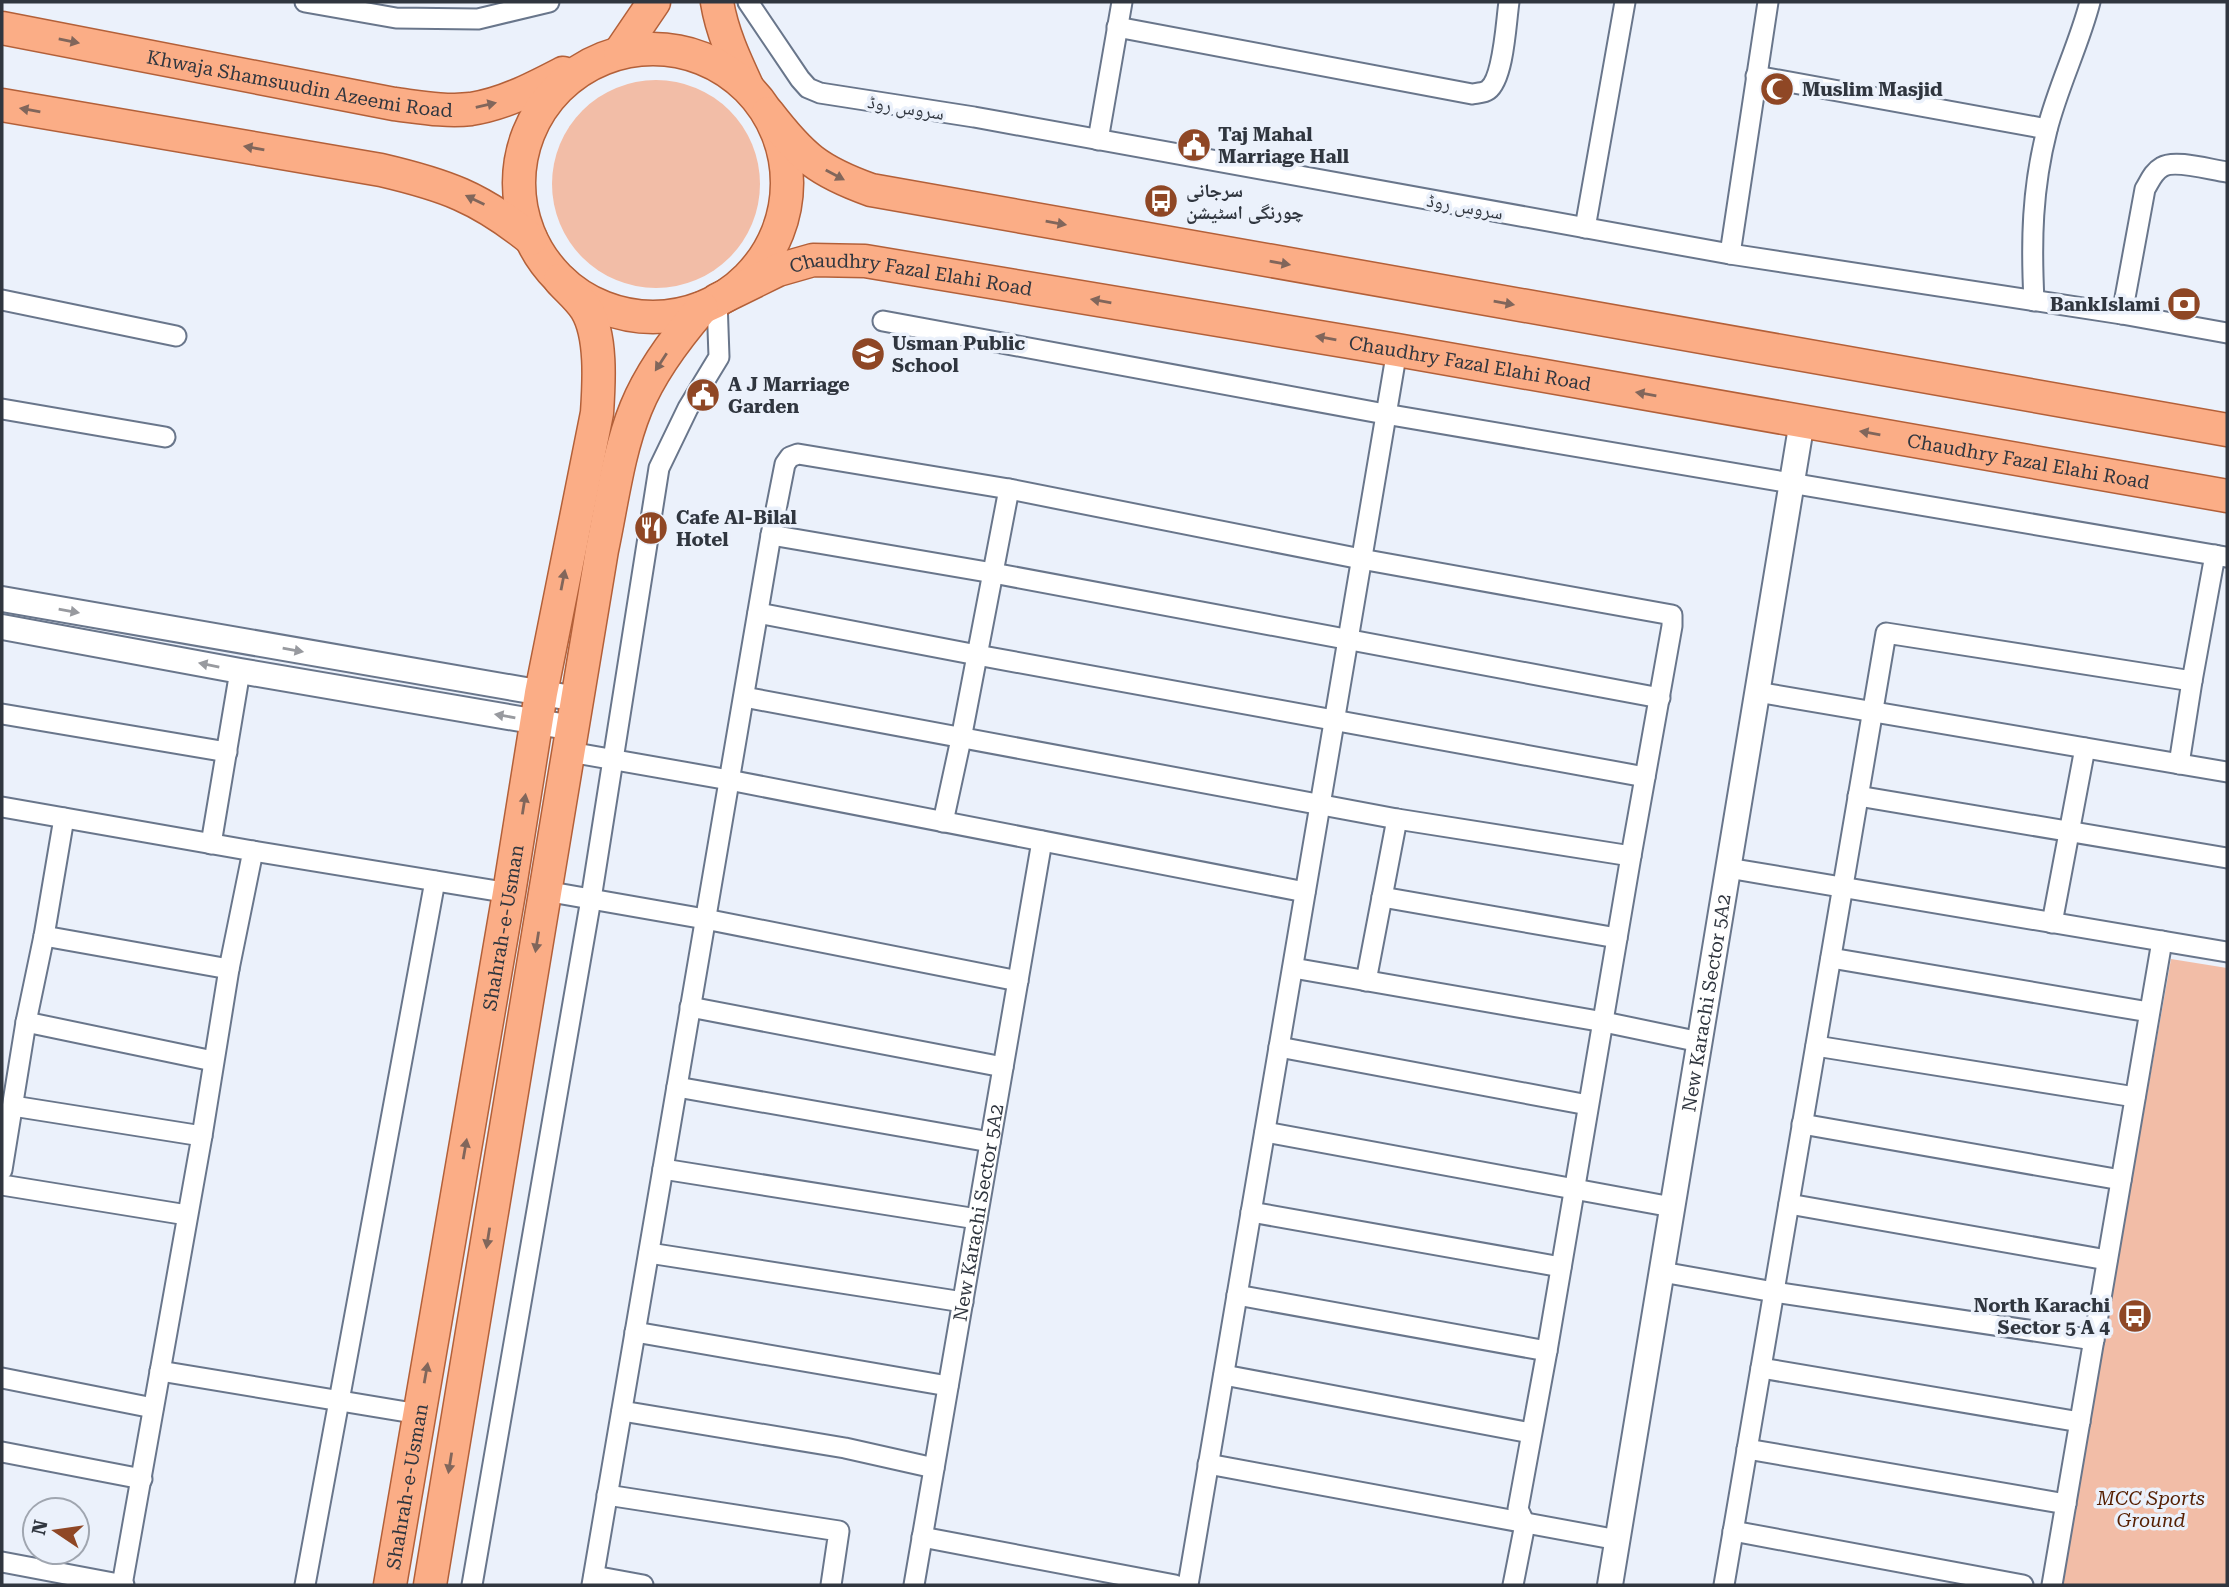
<svg xmlns="http://www.w3.org/2000/svg" width="2229" height="1587" viewBox="0 0 2229 1587" font-family="'Roboto Serif','Noto Naskh Arabic',serif">
<style>
.green{fill:#f2bda7}
.lines{fill:none;stroke-linecap:round;stroke-linejoin:round}
.minor-casing{stroke:#69768b;stroke-width:23}
.tertiary-casing{stroke:#69768b;stroke-width:28}
.primary-casing{stroke:#b36039;stroke-width:35}
.minor{stroke:#fff;stroke-width:19}
.tertiary{stroke:#fff;stroke-width:24}
.primary{stroke:#fbad86;stroke-width:32}
.oneway{fill:#81665b}
.oneway2{fill:#989a9f}
.labels{text-anchor:middle;stroke-width:7;stroke-linejoin:round;paint-order:stroke}
.street-label{font-size:19px;fill:#30363f;stroke:#ebf1fb}
.poi-label{font-size:19px;font-weight:bold;fill:#30363f;stroke:#ebf1fb;text-anchor:start}
.park-label{font-size:19px;font-style:italic;fill:#551e00;stroke:#ebf1fb}
</style>
<rect width="100%" height="100%" fill="#ebf1fb"/>
<!-- green -->
<g class="green">
<circle cx="656" cy="184" r="104"/>
<polygon points="2171,959 2227,968 2227,1585 2060,1585"/>
</g>
<g class="lines">
<!-- minor casing -->
<g class="minor-casing">
<g id="minor">
<polyline points="305,2 396,18 478,19 549,2"/>
<polyline points="748,2 800,79 808,88 820,93 974,117 1730,254 2122,314 2227,333"/>
<path d="M1117,27l355,67c5,-1 12,-1 16,-4 16,-12 18,-69 21,-88"/>
<polyline points="1756,76 2047,129"/>
<polyline points="1098,140 1122,2"/>
<polyline points="1585,228 1625,2"/>
<polyline points="1730,254 1768,2"/>
<polyline points="2,300 176,336"/>
<path d="M2034,301c-3,-60 -2,-112 13,-171 11,-44 32,-85 43,-128"/>
<path d="M2122,314l23,-125c5,-8 8,-17 17,-22 13,-8 49,3 65,5"/>
<polyline points="883,321 1385,414 2226,557"/>
<polyline points="2,409 165,437"/>
<polyline points="771,535 993,573 1660,698"/>
<polyline points="758,613 977,655 1645,777"/>
<polyline points="1757,692 2227,772"/>
<polyline points="744,697 1397,819 1631,856"/>
<polyline points="2,714 227,752"/>
<polyline points="570,752 729,780 1305,892"/>
<polyline points="2179,764 2192,681"/>
<polyline points="1858,796 2227,858"/>
<polyline points="2,807 253,851 229,969 202,1136 122,1585"/>
<polyline points="943,822 961,739 1009,489"/>
<polyline points="211,844 240,671"/>
<polyline points="253,851 509,893"/>
<polyline points="1728,868 2227,952"/>
<polyline points="545,891 705,919 1018,981"/>
<polyline points="1382,897 1617,938"/>
<polyline points="2052,923 2085,748"/>
<polyline points="44,936 229,969"/>
<polyline points="1831,958 2149,1012"/>
<polyline points="1293,968 1604,1022 1700,1042"/>
<polyline points="1366,981 1397,819"/>
<polyline points="690,1007 1003,1067"/>
<polyline points="26,1022 213,1061"/>
<polyline points="1816,1046 2135,1097"/>
<polyline points="1279,1047 1588,1105"/>
<polyline points="677,1087 990,1142"/>
<polyline points="13,1106 202,1136"/>
<polyline points="1802,1124 2121,1180"/>
<polyline points="1265,1132 1672,1207"/>
<polyline points="663,1169 977,1219"/>
<polyline points="2,1170 26,1022 44,936 64,818"/>
<polyline points="2,1185 187,1215"/>
<polyline points="1789,1204 2107,1260"/>
<polyline points="1251,1212 1561,1267"/>
<polyline points="649,1253 963,1302"/>
<polyline points="1662,1272 1774,1292 2094,1340"/>
<polyline points="1237,1295 1547,1351"/>
<polyline points="635,1332 948,1386"/>
<polyline points="1761,1368 2080,1422"/>
<polyline points="160,1371 419,1414"/>
<polyline points="1224,1375 1531,1433"/>
<polyline points="2,1378 153,1408"/>
<polyline points="622,1411 845,1448 934,1468"/>
<polyline points="1747,1449 2066,1504"/>
<polyline points="2,1452 142,1479"/>
<polyline points="1208,1464 1618,1540"/>
<polyline points="607,1495 839,1531 831,1585"/>
<polyline points="1733,1531 2023,1585"/>
<polyline points="922,1537 1175,1585"/>
<polyline points="2,1562 124,1585"/>
<polyline points="594,1576 643,1585"/>
<polyline points="305,1585 435,881"/>
<polyline points="472,1585 591,899 659,468 688,408 719,357 717,300"/>
<polyline points="592,1585 771,535 785,464 790,457 798,454 1009,489 1361,559 1672,615 1672,626 1631,856 1547,1351 1518,1509 1525,1524 1513,1585"/>
<path id="s1" d="M914,1585l128,-744"/>
<polyline points="1188,1585 1397,350"/>
<polyline points="1724,1585 1886,633 2192,681 2215,555"/>
<polyline points="2052,1585 2162,941"/>
</g>
</g>
<!-- tertiary casing -->
<g class="tertiary-casing">
<g id="tertiary">
<polyline points="2,599 577,699"/>
<polyline points="2,627 240,671 573,728"/>
<path id="s2" d="M1610,1585l192,-1164"/>
</g>
</g>
<!-- primary casing -->
<g class="primary-casing">
<g id="primary">
<path d="M717,2c5,30 17,56 30,84"/>
<path id="s3" d="M2,28l392,76c25,3 52,8 77,5 33,-5 63,-21 92,-36"/>
<circle cx="653" cy="183" r="134"/>
<polyline points="620,52 654,2"/>
<path d="M2,105l379,65c64,15 98,27 150,69"/>
<path d="M768,113c34,44 50,58 103,77l1356,240"/>
<path id="s4" d="M717,300l61,-30 35,-10 52,1 532,89 830,146"/>
<path id="s5" d="M390,1585l119,-692 32,-200 56,-280c2,-30 5,-78 -11,-104 -7,-11 -18,-20 -26,-29"/>
<path d="M430,1585l172,-1035c10,-47 16,-98 34,-142 15,-37 40,-70 66,-100"/>
</g>
</g>
<!-- minor -->
<use href="#minor" class="minor"/>
<!-- tertiary -->
<use href="#tertiary" class="tertiary"/>
<!-- primary -->
<use href="#primary" class="primary"/>
</g>
<!-- one-way arrows -->
<defs><path id="oneway-solid" d="M-6-.8H1V-3.2L6.5 0L1 3.2V.8H-6Z" transform="scale(1.75)"/></defs>
<g class="oneway">
<use href="#oneway-solid" transform="translate(69 41) rotate(11)"/>
<use href="#oneway-solid" transform="translate(486 105) rotate(-13)"/>
<use href="#oneway-solid" transform="translate(30 110) rotate(-170)"/>
<use href="#oneway-solid" transform="translate(254 148) rotate(-170)"/>
<use href="#oneway-solid" transform="translate(835 175) rotate(28)"/>
<use href="#oneway-solid" transform="translate(475 200) rotate(-154)"/>
<use href="#oneway-solid" transform="translate(1056 223) rotate(10)"/>
<use href="#oneway-solid" transform="translate(1280 263) rotate(10)"/>
<use href="#oneway-solid" transform="translate(1101 301) rotate(-170)"/>
<use href="#oneway-solid" transform="translate(1504 303) rotate(10)"/>
<use href="#oneway-solid" transform="translate(1326 338) rotate(-170)"/>
<use href="#oneway-solid" transform="translate(661 362) rotate(123)"/>
<use href="#oneway-solid" transform="translate(1646 394) rotate(-170)"/>
<use href="#oneway-solid" transform="translate(1870 433) rotate(-170)"/>
<use href="#oneway-solid" transform="translate(563 580) rotate(-79)"/>
<use href="#oneway-solid" transform="translate(524 804) rotate(-81)"/>
<use href="#oneway-solid" transform="translate(537 942) rotate(99)"/>
<use href="#oneway-solid" transform="translate(465 1149) rotate(-80)"/>
<use href="#oneway-solid" transform="translate(488 1238) rotate(99)"/>
<use href="#oneway-solid" transform="translate(426 1373) rotate(-80)"/>
<use href="#oneway-solid" transform="translate(450 1463) rotate(99)"/>
</g>
<g class="oneway2">
<use href="#oneway-solid" transform="translate(69 611) rotate(10)"/>
<use href="#oneway-solid" transform="translate(293 650) rotate(10)"/>
<use href="#oneway-solid" transform="translate(209 665) rotate(-169)"/>
<use href="#oneway-solid" transform="translate(505 716) rotate(-170)"/>
</g>
<!-- icons -->
<defs>
<g id="mosque-disc" transform="scale(1.75)"><circle r="9.5" fill="#8f4725" stroke="#ebf1fb"/><path d="M3.5-4.9A6 6 0 1 0 3.5 4.9A5 5 0 1 1 3.5-4.9Z" fill="#fff"/></g>
<g id="civic-disc" transform="scale(1.75)"><circle r="9.5" fill="#8f4725" stroke="#ebf1fb"/><path d="M-.6-6.5H3V-4.5H.6V-3L4-1V1h2V6H-6V1h2V-1L-.6-3ZM-1.2 2.5V6h2.4V2.5Z" fill="#fff"/></g>
<g id="bus-disc" transform="scale(1.75)"><circle r="9.5" fill="#8f4725" stroke="#ebf1fb"/><path d="M-5-6H5V4H4V6H2V4H-2V6H-4V4H-5ZM-3.5-4V0h7V-4ZM-3.5 1.2v1.5H-2V1.2ZM2 1.2v1.5H3.5V1.2Z" fill="#fff"/></g>
<g id="bank-disc" transform="scale(1.75)"><circle r="9.5" fill="#8f4725" stroke="#ebf1fb"/><path d="M-6-4H6V4H-6ZM0-2.3a2.3 2.3 0 1 0 0 4.6a2.3 2.3 0 1 0 0-4.6Z" fill="#fff"/></g>
<g id="school-disc" transform="scale(1.75)"><circle r="9.5" fill="#8f4725" stroke="#ebf1fb"/><path d="M0-5L7-2L0 1L-7-2ZM-4 1L0 2.5L4 1V4Q0 6-4 4Z" fill="#fff"/></g>
<g id="restaurant-disc" transform="scale(1.75)"><circle r="9.5" fill="#8f4725" stroke="#ebf1fb"/><path d="M-5-6h1v4h1v-4h1v4h1v-4h1v5L-1.5 .5V6h-2V.5L-5-1ZM5-6V6H3V1.5H1.5Q1.5-4 5-6Z" fill="#fff"/></g>
</defs>
<g fill-rule="evenodd">
<use href="#mosque-disc" x="1777" y="89"/>
<use href="#civic-disc" x="1194" y="145"/>
<use href="#bus-disc" x="1161" y="201"/>
<use href="#bank-disc" x="2184" y="304"/>
<use href="#school-disc" x="868" y="354"/>
<use href="#civic-disc" x="703" y="395"/>
<use href="#restaurant-disc" x="651" y="528"/>
<use href="#bus-disc" x="2135" y="1316"/>
</g>
<g class="labels">
<!-- street labels -->
<g class="street-label">
<text dy="7" stroke="none"><textPath href="#s3" startOffset="303">Khwaja Shamsuudin Azeemi Road</textPath></text>
<text transform="translate(906 107) rotate(9)" y="7">سروس روڈ</text>
<text transform="translate(1465 206) rotate(10)" y="7">سروس روڈ</text>
<text dy="7" stroke="none"><textPath href="#s4" startOffset="203">Chaudhry Fazal Elahi Road</textPath></text>
<text dy="7" stroke="none"><textPath href="#s4" startOffset="770">Chaudhry Fazal Elahi Road</textPath></text>
<text dy="7" stroke="none"><textPath href="#s4" startOffset="1337">Chaudhry Fazal Elahi Road</textPath></text>
<text dy="7" stroke="none"><textPath href="#s5" startOffset="667">Shahrah-e-Usman</textPath></text>
<text dy="7" stroke="none"><textPath href="#s2" startOffset="590">New Karachi Sector 5A2</textPath></text>
<text dy="7" stroke="none"><textPath href="#s1" startOffset="378">New Karachi Sector 5A2</textPath></text>
<text dy="7" stroke="none"><textPath href="#s5" startOffset="100">Shahrah-e-Usman</textPath></text>
</g>
<!-- poi labels -->
<g class="poi-label">
<text x="1802" y="96">Muslim Masjid</text>
<text x="1218" y="141">Taj Mahal<tspan x="1218" dy="22">Marriage Hall</tspan></text>
<text x="1186" y="197">سرجانی<tspan x="1186" dy="22">چورنگی اسٹیشن</tspan></text>
<text x="2160" y="311" text-anchor="end">BankIslami</text>
<text x="892" y="350">Usman Public<tspan x="892" dy="22">School</tspan></text>
<text x="728" y="391">A J Marriage<tspan x="728" dy="22">Garden</tspan></text>
<text x="676" y="524">Cafe Al-Bilal<tspan x="676" dy="22">Hotel</tspan></text>
<text x="2110" y="1312" text-anchor="end">North Karachi<tspan x="2110" dy="22">Sector 5 A 4</tspan></text>
</g>
<!-- park labels -->
<g class="park-label">
<text x="2151" y="1505">MCC Sports<tspan x="2151" dy="22">Ground</tspan></text>
</g>
</g>
<!-- border -->
<rect width="2229" height="1587" fill="none" stroke="#30363f" stroke-width="7"/>
<!-- north arrow -->
<g transform="translate(56 1531) rotate(283)"><circle r="33" fill="#ebf1fb" stroke="#a0a6b0" stroke-width="2"/>
<path d="M0-5L12 26L0 18L-12 26Z" fill="#8f4725"/>
<text y="-10" font-size="19" font-weight="bold" text-anchor="middle" fill="#30363f">N</text>
</g>
</svg>
